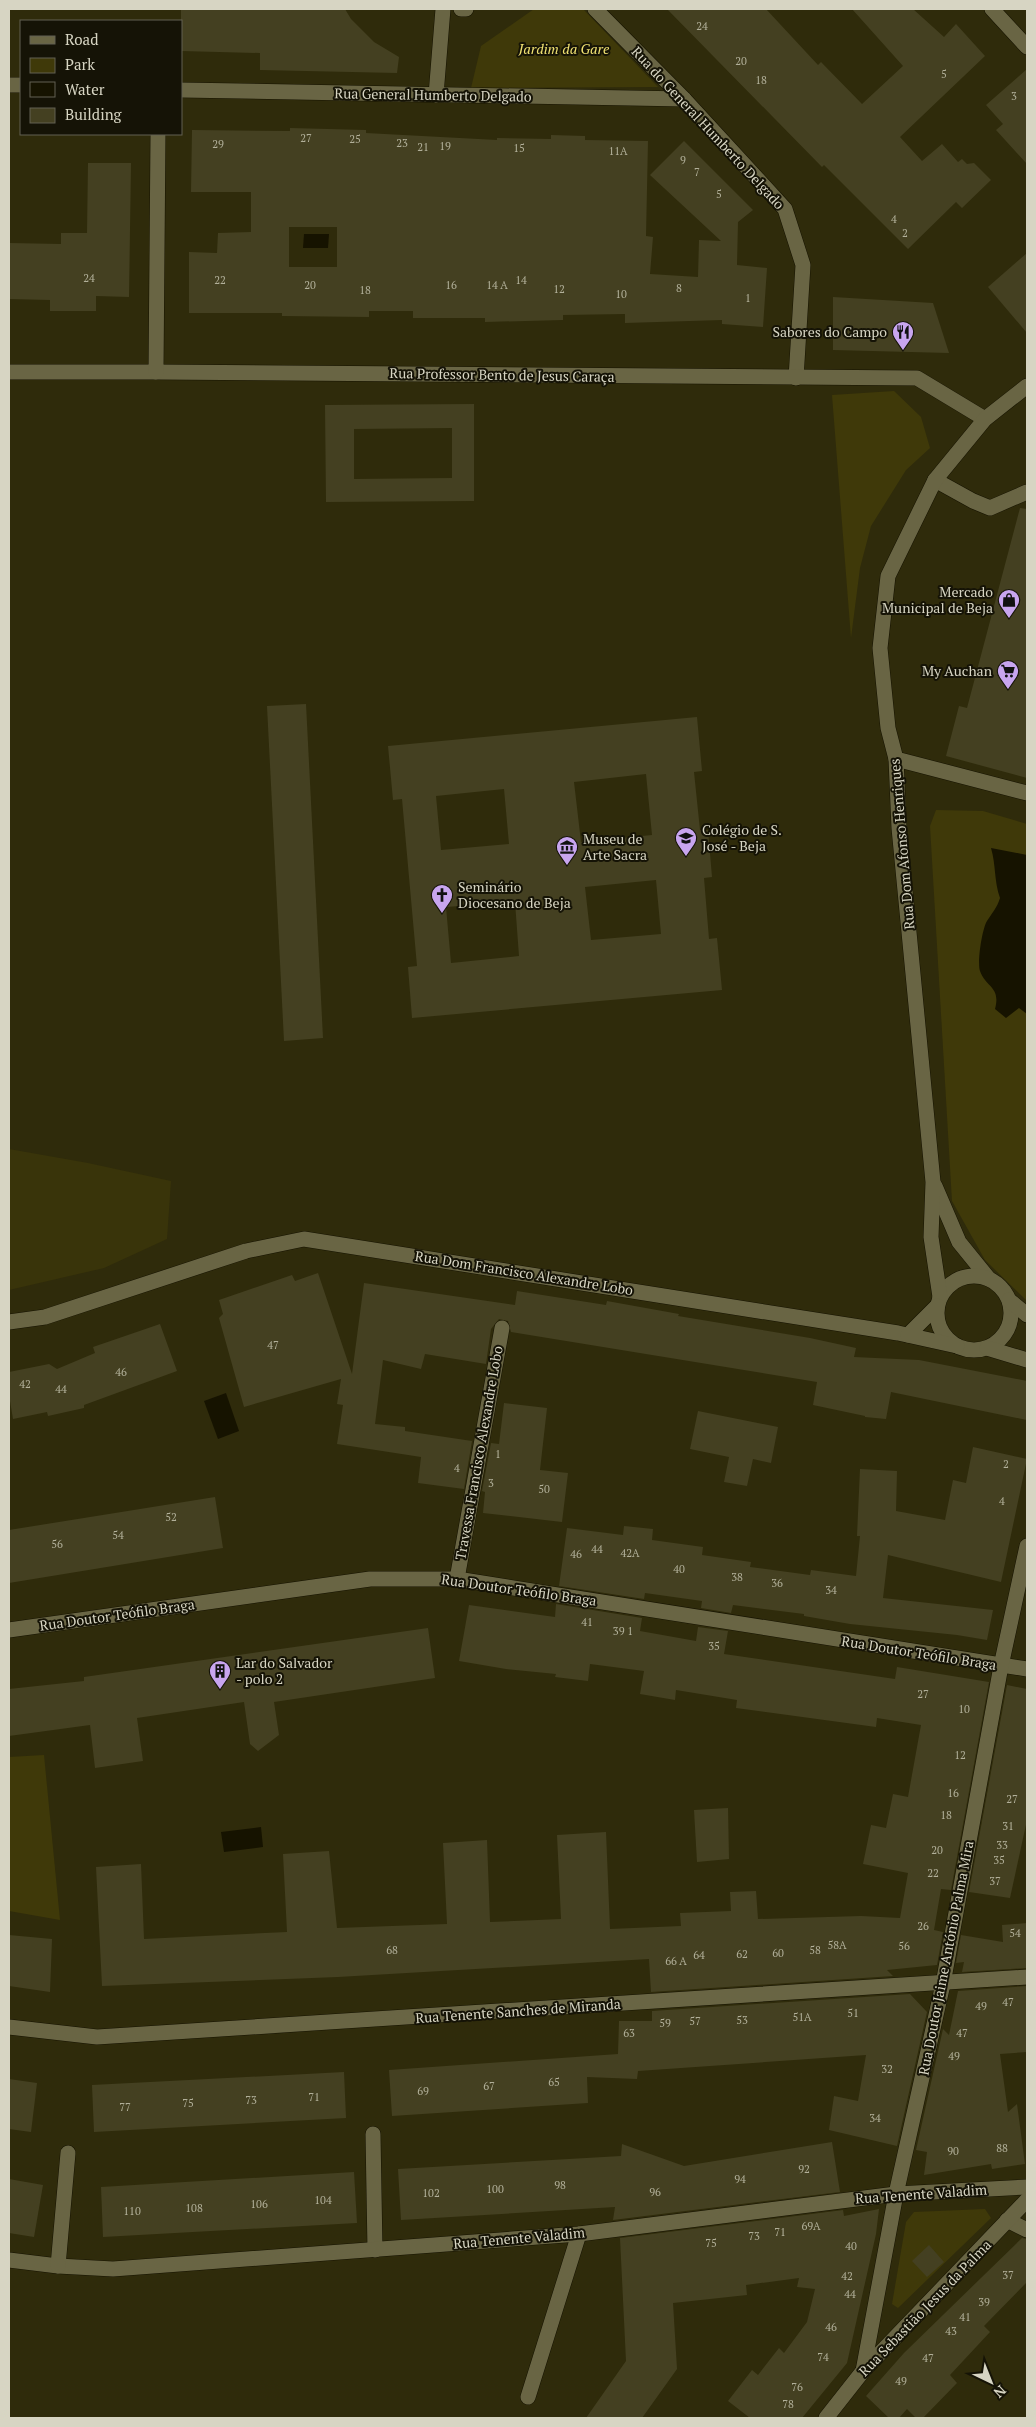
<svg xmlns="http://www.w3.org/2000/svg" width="1036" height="2427" viewBox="0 0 1036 2427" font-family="'PT Serif',serif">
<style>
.built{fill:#39340a}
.green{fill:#3f3909}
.water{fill:#161300}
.building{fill:#444021;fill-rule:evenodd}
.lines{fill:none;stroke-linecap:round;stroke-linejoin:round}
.street-casing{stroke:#161300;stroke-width:16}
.secondary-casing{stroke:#161300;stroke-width:16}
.street{stroke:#696544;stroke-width:15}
.secondary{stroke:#696544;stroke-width:15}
.labels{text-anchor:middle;stroke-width:4;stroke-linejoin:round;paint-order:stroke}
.number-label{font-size:11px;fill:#b2b09a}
.park-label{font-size:14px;font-style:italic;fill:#f1e272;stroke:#151306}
.street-label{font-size:14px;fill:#d7d5c3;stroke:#151306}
.poi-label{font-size:14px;fill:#d7d5c3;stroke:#151306;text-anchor:start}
</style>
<rect width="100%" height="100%" fill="#2f2b0b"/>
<!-- built -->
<polygon class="built" points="9,1149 88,1163 171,1181 167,1239 104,1268 9,1290"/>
<!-- green -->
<g class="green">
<polygon points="534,9 583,9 658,87 471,88 481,46"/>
<polygon points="894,391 921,417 930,448 906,470 871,526 860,568 851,638 832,395"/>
<polygon points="936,810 983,811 1027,824 1027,1301 985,1260 952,1201 930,826"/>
<polygon points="44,1755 60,1920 9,1911 9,1757"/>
<polygon points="985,2209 991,2218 898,2308 892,2304 906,2222 914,2212"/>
</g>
<!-- water -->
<g class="water">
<polygon points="304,234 329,234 328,248 303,248"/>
<path d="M991,848l36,7v159l-8,-6 -13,10 -11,-9c6,-23 -9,-21 -15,-38 -3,-8 2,-42 7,-50 5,-8 10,-13 13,-23 -6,-17 -4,-33 -9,-50z"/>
<polygon points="226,1393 239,1431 218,1439 204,1401"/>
<polygon points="261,1827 263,1847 224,1852 221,1832"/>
</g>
<!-- building -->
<g class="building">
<polygon points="181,9 345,9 351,19 374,42 399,57 397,73 260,70 260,53 181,51"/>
<polygon points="667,9 766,9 818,65 821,62 862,104 903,66 852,9 913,9 944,37 956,24 985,56 900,137 922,161 942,144 958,162 962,159 967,164 974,163 991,180 962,208 956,202 908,249 824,165 822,167"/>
<polygon points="1027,69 1027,164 996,130 1003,124 986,105"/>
<path d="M290,128l76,2v3l131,7v-2l54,1v-4l34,1v4l63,1 -2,95 7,1 -3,37 48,3 1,-37 22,1 -71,-66 34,-34 69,69 -15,12 -1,43 30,3 -4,59 -41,-3v-4l-97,3v-9l-62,1v5l-78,2v-4h-72v-7h-44v6l-87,-1v-3h-93v-61l28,1 1,-20 33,-1v-40h-60l1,-62 98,1zM289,227h48v40h-48z"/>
<polygon points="88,163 131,163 129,297 96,296 96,311 50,311 50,300 9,299 9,243 61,244 61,233 87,233"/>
<polygon points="1027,253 1027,333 988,287"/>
<polygon points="833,297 933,303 949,353 833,350"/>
<path d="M474,404v97l-148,1 -1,-97zM452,428v50l-98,1v-50z"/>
<polygon points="1020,508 1027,509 1027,778 946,756 959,706 967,708"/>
<polygon points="306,704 323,1038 284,1041 267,706"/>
<path d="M697,717l5,54 -8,1 6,58h8l4,47 -8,1 5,61 8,-1 5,52 -310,28 -4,-51 9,-1 -15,-167 -9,1 -5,-54zM646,774l6,61 -71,7 -7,-60zM504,789l5,55 -68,6 -5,-54zM656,880l5,54 -70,6 -6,-53zM515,902l4,54 -68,7 -5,-56z"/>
<polygon points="318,1273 352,1374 364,1283 515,1305 517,1291 606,1305 607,1301 679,1314 678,1316 810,1338 856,1348 854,1357 919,1360 1027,1381 1027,1420 891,1392 886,1419 865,1417 865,1416 813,1405 817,1382 511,1332 508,1321 499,1319 491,1329 486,1364 425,1354 421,1369 383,1360 375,1424 405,1427 405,1431 472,1441 464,1489 418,1483 421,1457 337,1444 343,1405 337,1404 341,1379 244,1407 219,1318 223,1314 219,1300 292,1275 295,1281"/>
<polygon points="160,1324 177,1371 84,1405 84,1408 48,1416 47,1412 13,1419 9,1395 9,1372 49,1364 57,1369 95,1353 93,1347"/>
<polygon points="504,1403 547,1408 540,1470 568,1473 562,1522 483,1513 485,1492 482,1491 491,1443 499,1444"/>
<polygon points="698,1411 778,1427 771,1463 753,1459 747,1486 724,1482 729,1457 690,1449"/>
<polygon points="973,1447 1027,1459 1001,1582 888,1555 883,1598 993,1610 987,1640 957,1635 850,1624 804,1616 804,1614 733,1605 731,1613 701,1608 702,1601 645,1593 644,1599 559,1586 567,1528 623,1535 624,1526 653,1529 652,1540 703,1547 702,1555 751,1562 750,1567 810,1575 811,1570 856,1576 860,1536 857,1536 860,1469 897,1471 896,1511 945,1520 953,1480 966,1483"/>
<polygon points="215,1497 223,1548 9,1583 9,1530"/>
<polygon points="556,1604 642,1618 640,1631 696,1641 698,1627 728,1631 724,1654 895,1679 897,1667 989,1682 951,1890 941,1889 934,1930 943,1932 937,1965 887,1970 893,1976 651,1992 649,1959 338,1977 102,1986 96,1867 141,1864 144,1939 287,1932 283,1854 329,1851 337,1928 447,1924 443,1843 487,1840 490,1922 561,1919 557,1835 606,1832 610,1929 681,1926 680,1913 731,1911 730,1892 756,1891 758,1919 861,1916 900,1918 908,1873 863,1864 871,1825 886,1828 893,1794 908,1797 921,1725 877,1718 876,1727 736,1708 737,1700 676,1690 675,1700 640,1694 644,1671 590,1664 588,1681 555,1677 556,1674 506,1669 459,1661 469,1605 555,1617"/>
<polygon points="428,1628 435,1678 274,1702 279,1735 258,1751 250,1744 244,1702 137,1718 143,1761 95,1768 90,1725 9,1736 9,1689 84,1681 84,1677"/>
<polygon points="1007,1685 1027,1689 1027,1820 1010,1898 969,1892"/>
<polygon points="728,1808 729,1859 697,1862 694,1810"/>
<polygon points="1027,1923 1027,1968 962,1972 964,1962 956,1963 961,1935 1003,1942 1002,1925"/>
<polygon points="9,1935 52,1939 50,1992 9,1986"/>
<polygon points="1027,1986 1027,2052 1000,2054 1008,2112 1017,2104 1025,2164 992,2169 991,2164 924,2175 927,2152 916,2150 943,2029 949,2035 958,1991"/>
<polygon points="910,1994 927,2012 897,2146 829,2130 834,2096 858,2101 866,2055 638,2071 637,2079 587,2077 588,2103 392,2116 389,2070 618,2054 619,2021 652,2021 652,2011"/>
<polygon points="344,2072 346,2118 94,2132 92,2085"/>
<polygon points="9,2079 37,2083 31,2132 9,2129"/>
<polygon points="832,2142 840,2192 613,2220 615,2207 401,2220 398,2169 621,2156 622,2144 684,2166"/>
<polygon points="354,2172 357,2223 103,2237 101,2187"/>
<polygon points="9,2179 43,2185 34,2237 9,2233"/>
<polygon points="879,2209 876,2234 847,2363 802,2418 750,2418 728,2401 752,2370 758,2375 779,2348 784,2353 807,2322 815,2289 797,2287 799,2278 746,2285 747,2295 673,2303 677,2369 642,2418 586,2418 626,2361 620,2238 843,2210 844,2216"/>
<polygon points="1022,2238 1027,2239 1027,2282 984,2326 990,2332 950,2375 957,2383 923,2418 916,2418 907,2409 899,2418 889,2418 866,2396 904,2353"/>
<polygon points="929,2245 944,2262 927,2277 912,2261"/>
</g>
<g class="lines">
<!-- street casing -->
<g class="street-casing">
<g id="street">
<polyline points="461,9 466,9"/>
<polyline points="595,9 684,99 785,209 803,265 796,378"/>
<polyline points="992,9 1027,47"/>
<polyline points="9,85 21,85"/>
<polyline points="181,90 684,99"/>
<polyline points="436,95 443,9"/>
<polyline points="9,372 156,372 917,378 985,419"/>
<polyline points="156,372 158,134"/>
<polyline points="935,480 973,501 990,508 1027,492"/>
<polyline points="896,759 1027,793"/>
<polyline points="457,1579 502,1328"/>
<polyline points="9,1630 370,1579 457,1579 1027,1669"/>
<polyline points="9,2027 97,2037 1027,1977"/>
<polyline points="373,2134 375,2250"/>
<polyline points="1007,2220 1027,2230"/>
<polyline points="9,2260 58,2266 113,2269 579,2234 896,2194 1027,2187"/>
<polyline points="58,2266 68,2153"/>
<polyline points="863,2371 896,2194 943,1984 1001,1666 1027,1546"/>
<polyline points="528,2397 579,2234"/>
<polyline points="826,2418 863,2371 1027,2200"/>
</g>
</g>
<!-- secondary casing -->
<g class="secondary-casing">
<g id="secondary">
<polyline points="935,1186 959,1242 989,1279"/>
<circle cx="974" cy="1313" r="37"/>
<polyline points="940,1297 931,1237 933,1182 899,828 896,759 888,728 880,648 888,576 935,480 985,419 1027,386"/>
<polyline points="1009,1300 1027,1315"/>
<polyline points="9,1322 45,1317 246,1251 304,1239 898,1333 957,1346"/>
<polyline points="908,1335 937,1306"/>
<polyline points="987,1348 1027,1360"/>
</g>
</g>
<!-- street -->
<use href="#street" class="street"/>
<!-- secondary -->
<use href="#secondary" class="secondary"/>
</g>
<!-- icons -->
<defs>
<g id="restaurant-pin" transform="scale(1.125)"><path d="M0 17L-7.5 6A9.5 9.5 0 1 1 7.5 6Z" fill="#c8a5ef" stroke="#151306"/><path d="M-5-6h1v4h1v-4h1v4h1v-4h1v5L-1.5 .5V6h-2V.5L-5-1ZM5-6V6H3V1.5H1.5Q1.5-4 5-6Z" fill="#111"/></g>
<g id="shop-pin" transform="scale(1.125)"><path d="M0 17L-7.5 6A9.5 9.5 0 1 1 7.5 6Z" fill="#c8a5ef" stroke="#151306"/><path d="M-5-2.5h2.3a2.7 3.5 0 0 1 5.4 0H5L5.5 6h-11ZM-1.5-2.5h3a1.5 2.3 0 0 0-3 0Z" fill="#111"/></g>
<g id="supermarket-pin" transform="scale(1.125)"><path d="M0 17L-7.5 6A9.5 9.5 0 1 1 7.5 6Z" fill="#c8a5ef" stroke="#151306"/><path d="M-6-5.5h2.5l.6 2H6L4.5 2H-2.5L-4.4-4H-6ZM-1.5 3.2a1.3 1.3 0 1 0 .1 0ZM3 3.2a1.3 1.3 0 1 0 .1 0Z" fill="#111"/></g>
<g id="school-pin" transform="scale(1.125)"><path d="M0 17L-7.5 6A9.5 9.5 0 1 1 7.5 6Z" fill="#c8a5ef" stroke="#151306"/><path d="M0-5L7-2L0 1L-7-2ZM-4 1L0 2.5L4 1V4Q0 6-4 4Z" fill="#111"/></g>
<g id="museum-pin" transform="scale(1.125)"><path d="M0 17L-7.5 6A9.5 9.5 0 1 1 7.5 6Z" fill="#c8a5ef" stroke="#151306"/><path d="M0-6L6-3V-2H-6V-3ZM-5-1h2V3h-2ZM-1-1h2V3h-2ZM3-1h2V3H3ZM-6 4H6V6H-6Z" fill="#111"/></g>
<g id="church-pin" transform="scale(1.125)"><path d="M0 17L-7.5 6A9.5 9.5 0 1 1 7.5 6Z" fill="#c8a5ef" stroke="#151306"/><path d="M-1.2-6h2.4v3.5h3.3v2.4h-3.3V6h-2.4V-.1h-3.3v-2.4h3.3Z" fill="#111"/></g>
<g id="building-pin" transform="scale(1.125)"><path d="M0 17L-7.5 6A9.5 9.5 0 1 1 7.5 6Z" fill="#c8a5ef" stroke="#151306"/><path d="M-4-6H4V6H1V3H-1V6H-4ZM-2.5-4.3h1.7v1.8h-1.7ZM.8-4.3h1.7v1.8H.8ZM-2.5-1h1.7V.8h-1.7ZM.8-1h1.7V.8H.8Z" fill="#111"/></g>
</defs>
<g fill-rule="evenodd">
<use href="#restaurant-pin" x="903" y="332"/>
<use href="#shop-pin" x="1009" y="600"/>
<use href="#supermarket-pin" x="1008" y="671"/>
<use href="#school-pin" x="686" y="838"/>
<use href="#museum-pin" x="567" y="847"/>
<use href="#church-pin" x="442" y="895"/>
<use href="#building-pin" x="220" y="1671"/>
</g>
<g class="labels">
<!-- number labels -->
<g class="number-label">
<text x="702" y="30">24</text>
<text x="741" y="65">20</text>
<text x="944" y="78">5</text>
<text x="761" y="84">18</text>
<text x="1014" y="100">3</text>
<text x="306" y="142">27</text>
<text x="355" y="143">25</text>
<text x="402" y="147">23</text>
<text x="218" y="148">29</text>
<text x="445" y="150">19</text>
<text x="423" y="151">21</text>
<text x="519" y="152">15</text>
<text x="618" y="155">11A</text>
<text x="683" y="164">9</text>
<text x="697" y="176">7</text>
<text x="719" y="198">5</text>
<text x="894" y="223">4</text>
<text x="905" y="237">2</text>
<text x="89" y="282">24</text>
<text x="220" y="284">22</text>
<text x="521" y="284">14</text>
<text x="310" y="289">20</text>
<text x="451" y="289">16</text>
<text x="497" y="289">14 A</text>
<text x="679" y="292">8</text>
<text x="559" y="293">12</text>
<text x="365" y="294">18</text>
<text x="621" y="298">10</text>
<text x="748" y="302">1</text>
<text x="273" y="1349">47</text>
<text x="121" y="1376">46</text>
<text x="25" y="1388">42</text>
<text x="61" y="1393">44</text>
<text x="498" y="1458">1</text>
<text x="1006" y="1468">2</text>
<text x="457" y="1472">4</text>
<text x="491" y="1487">3</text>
<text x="544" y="1493">50</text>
<text x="1002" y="1505">4</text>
<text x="171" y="1521">52</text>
<text x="118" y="1539">54</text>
<text x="57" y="1548">56</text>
<text x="597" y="1553">44</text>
<text x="630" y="1557">42A</text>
<text x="576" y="1558">46</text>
<text x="679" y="1573">40</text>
<text x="737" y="1581">38</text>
<text x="777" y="1587">36</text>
<text x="831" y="1594">34</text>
<text x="587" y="1626">41</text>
<text x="623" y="1635">39 1</text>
<text x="714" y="1650">35</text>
<text x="923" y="1698">27</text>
<text x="964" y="1713">10</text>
<text x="960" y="1759">12</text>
<text x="953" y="1797">16</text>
<text x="1012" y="1803">27</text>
<text x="946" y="1819">18</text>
<text x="1008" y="1830">31</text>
<text x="1002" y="1849">33</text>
<text x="937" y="1854">20</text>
<text x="999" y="1864">35</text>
<text x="933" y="1877">22</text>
<text x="995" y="1885">37</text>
<text x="923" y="1930">26</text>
<text x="1015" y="1937">54</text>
<text x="837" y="1949">58A</text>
<text x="904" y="1950">56</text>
<text x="392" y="1954">68</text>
<text x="815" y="1954">58</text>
<text x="778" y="1957">60</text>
<text x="742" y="1958">62</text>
<text x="699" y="1959">64</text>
<text x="676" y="1965">66 A</text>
<text x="1008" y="2006">47</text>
<text x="981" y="2010">49</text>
<text x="853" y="2017">51</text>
<text x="802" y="2021">51A</text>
<text x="742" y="2024">53</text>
<text x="695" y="2025">57</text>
<text x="665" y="2027">59</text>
<text x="629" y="2037">63</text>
<text x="962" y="2037">47</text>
<text x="954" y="2060">49</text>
<text x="887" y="2073">32</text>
<text x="554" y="2086">65</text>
<text x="489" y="2090">67</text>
<text x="423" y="2095">69</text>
<text x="314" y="2101">71</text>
<text x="251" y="2104">73</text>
<text x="188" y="2107">75</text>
<text x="125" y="2111">77</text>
<text x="875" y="2122">34</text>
<text x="1002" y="2152">88</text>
<text x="953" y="2155">90</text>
<text x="804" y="2173">92</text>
<text x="740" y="2183">94</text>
<text x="560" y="2189">98</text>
<text x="495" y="2193">100</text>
<text x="655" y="2196">96</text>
<text x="431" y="2197">102</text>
<text x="323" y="2204">104</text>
<text x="259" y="2208">106</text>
<text x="194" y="2212">108</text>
<text x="132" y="2215">110</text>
<text x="811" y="2230">69A</text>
<text x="780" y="2236">71</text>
<text x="754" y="2240">73</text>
<text x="711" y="2247">75</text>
<text x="851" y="2250">40</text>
<text x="1008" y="2279">37</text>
<text x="847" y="2280">42</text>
<text x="850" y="2298">44</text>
<text x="984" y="2306">39</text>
<text x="965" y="2321">41</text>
<text x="831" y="2331">46</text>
<text x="951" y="2335">43</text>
<text x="823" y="2361">74</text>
<text x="928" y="2362">47</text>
<text x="901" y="2385">49</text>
<text x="797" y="2391">76</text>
<text x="788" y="2408">78</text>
</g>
<!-- park labels -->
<g class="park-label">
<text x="564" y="54">Jardim da Gare</text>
</g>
<!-- street labels -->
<g class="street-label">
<text transform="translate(433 95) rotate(1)" y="5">Rua General Humberto Delgado</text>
<text transform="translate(708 128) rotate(47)" y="5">Rua do General Humberto Delgado</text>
<text transform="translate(502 375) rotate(1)" y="5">Rua Professor Bento de Jesus Caraça</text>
<text transform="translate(902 844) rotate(-95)" y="5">Rua Dom Afonso Henriques</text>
<text transform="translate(524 1273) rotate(9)" y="5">Rua Dom Francisco Alexandre Lobo</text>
<text transform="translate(479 1453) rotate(-80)" y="5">Travessa Francisco Alexandre Lobo</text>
<text transform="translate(519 1590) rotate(8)" y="5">Rua Doutor Teófilo Braga</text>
<text transform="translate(117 1615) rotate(-8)" y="5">Rua Doutor Teófilo Braga</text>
<text transform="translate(919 1653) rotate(9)" y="5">Rua Doutor Teófilo Braga</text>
<text transform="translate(946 1958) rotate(-79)" y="5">Rua Doutor Jaime António Palma Mira</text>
<text transform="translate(518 2011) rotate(-4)" y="5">Rua Tenente Sanches de Miranda</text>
<text transform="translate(921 2194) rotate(-4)" y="5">Rua Tenente Valadim</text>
<text transform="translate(519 2238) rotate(-5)" y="5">Rua Tenente Valadim</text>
<text transform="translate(925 2308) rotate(-46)" y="5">Rua Sebastião Jesus da Palma</text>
</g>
<!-- poi labels -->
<g class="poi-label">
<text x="887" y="337" text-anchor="end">Sabores do Campo</text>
<text x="993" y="597" text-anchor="end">Mercado<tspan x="993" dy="16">Municipal de Beja</tspan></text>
<text x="992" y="676" text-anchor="end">My Auchan</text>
<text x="702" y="835">Colégio de S.<tspan x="702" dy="16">José - Beja</tspan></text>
<text x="583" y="844">Museu de<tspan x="583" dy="16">Arte Sacra</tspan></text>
<text x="458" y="892">Seminário<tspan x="458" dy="16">Diocesano de Beja</tspan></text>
<text x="236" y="1668">Lar do Salvador<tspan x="236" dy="16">- polo 2</tspan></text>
</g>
</g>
<!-- border -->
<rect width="1036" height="2427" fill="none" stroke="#d7d5c3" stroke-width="20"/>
<!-- legend -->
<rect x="20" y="20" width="162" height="115" fill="#151306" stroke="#636152"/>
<rect x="30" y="36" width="25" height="8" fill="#696544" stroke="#636152"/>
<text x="65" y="45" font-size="15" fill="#d7d5c3">Road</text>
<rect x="30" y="58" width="25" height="15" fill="#3f3909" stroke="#636152"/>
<text x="65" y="70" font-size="15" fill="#d7d5c3">Park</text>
<rect x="30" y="82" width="25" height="15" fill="#161300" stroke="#636152"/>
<text x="65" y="95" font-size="15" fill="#d7d5c3">Water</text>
<rect x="30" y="108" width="25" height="15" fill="#444021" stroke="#636152"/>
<text x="65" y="120" font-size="15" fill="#d7d5c3">Building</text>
<!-- north arrow -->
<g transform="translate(991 2382) rotate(137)" stroke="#151306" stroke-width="4" paint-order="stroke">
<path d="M0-4L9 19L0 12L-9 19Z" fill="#d7d5c3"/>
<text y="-8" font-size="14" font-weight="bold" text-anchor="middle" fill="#d7d5c3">N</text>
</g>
</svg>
